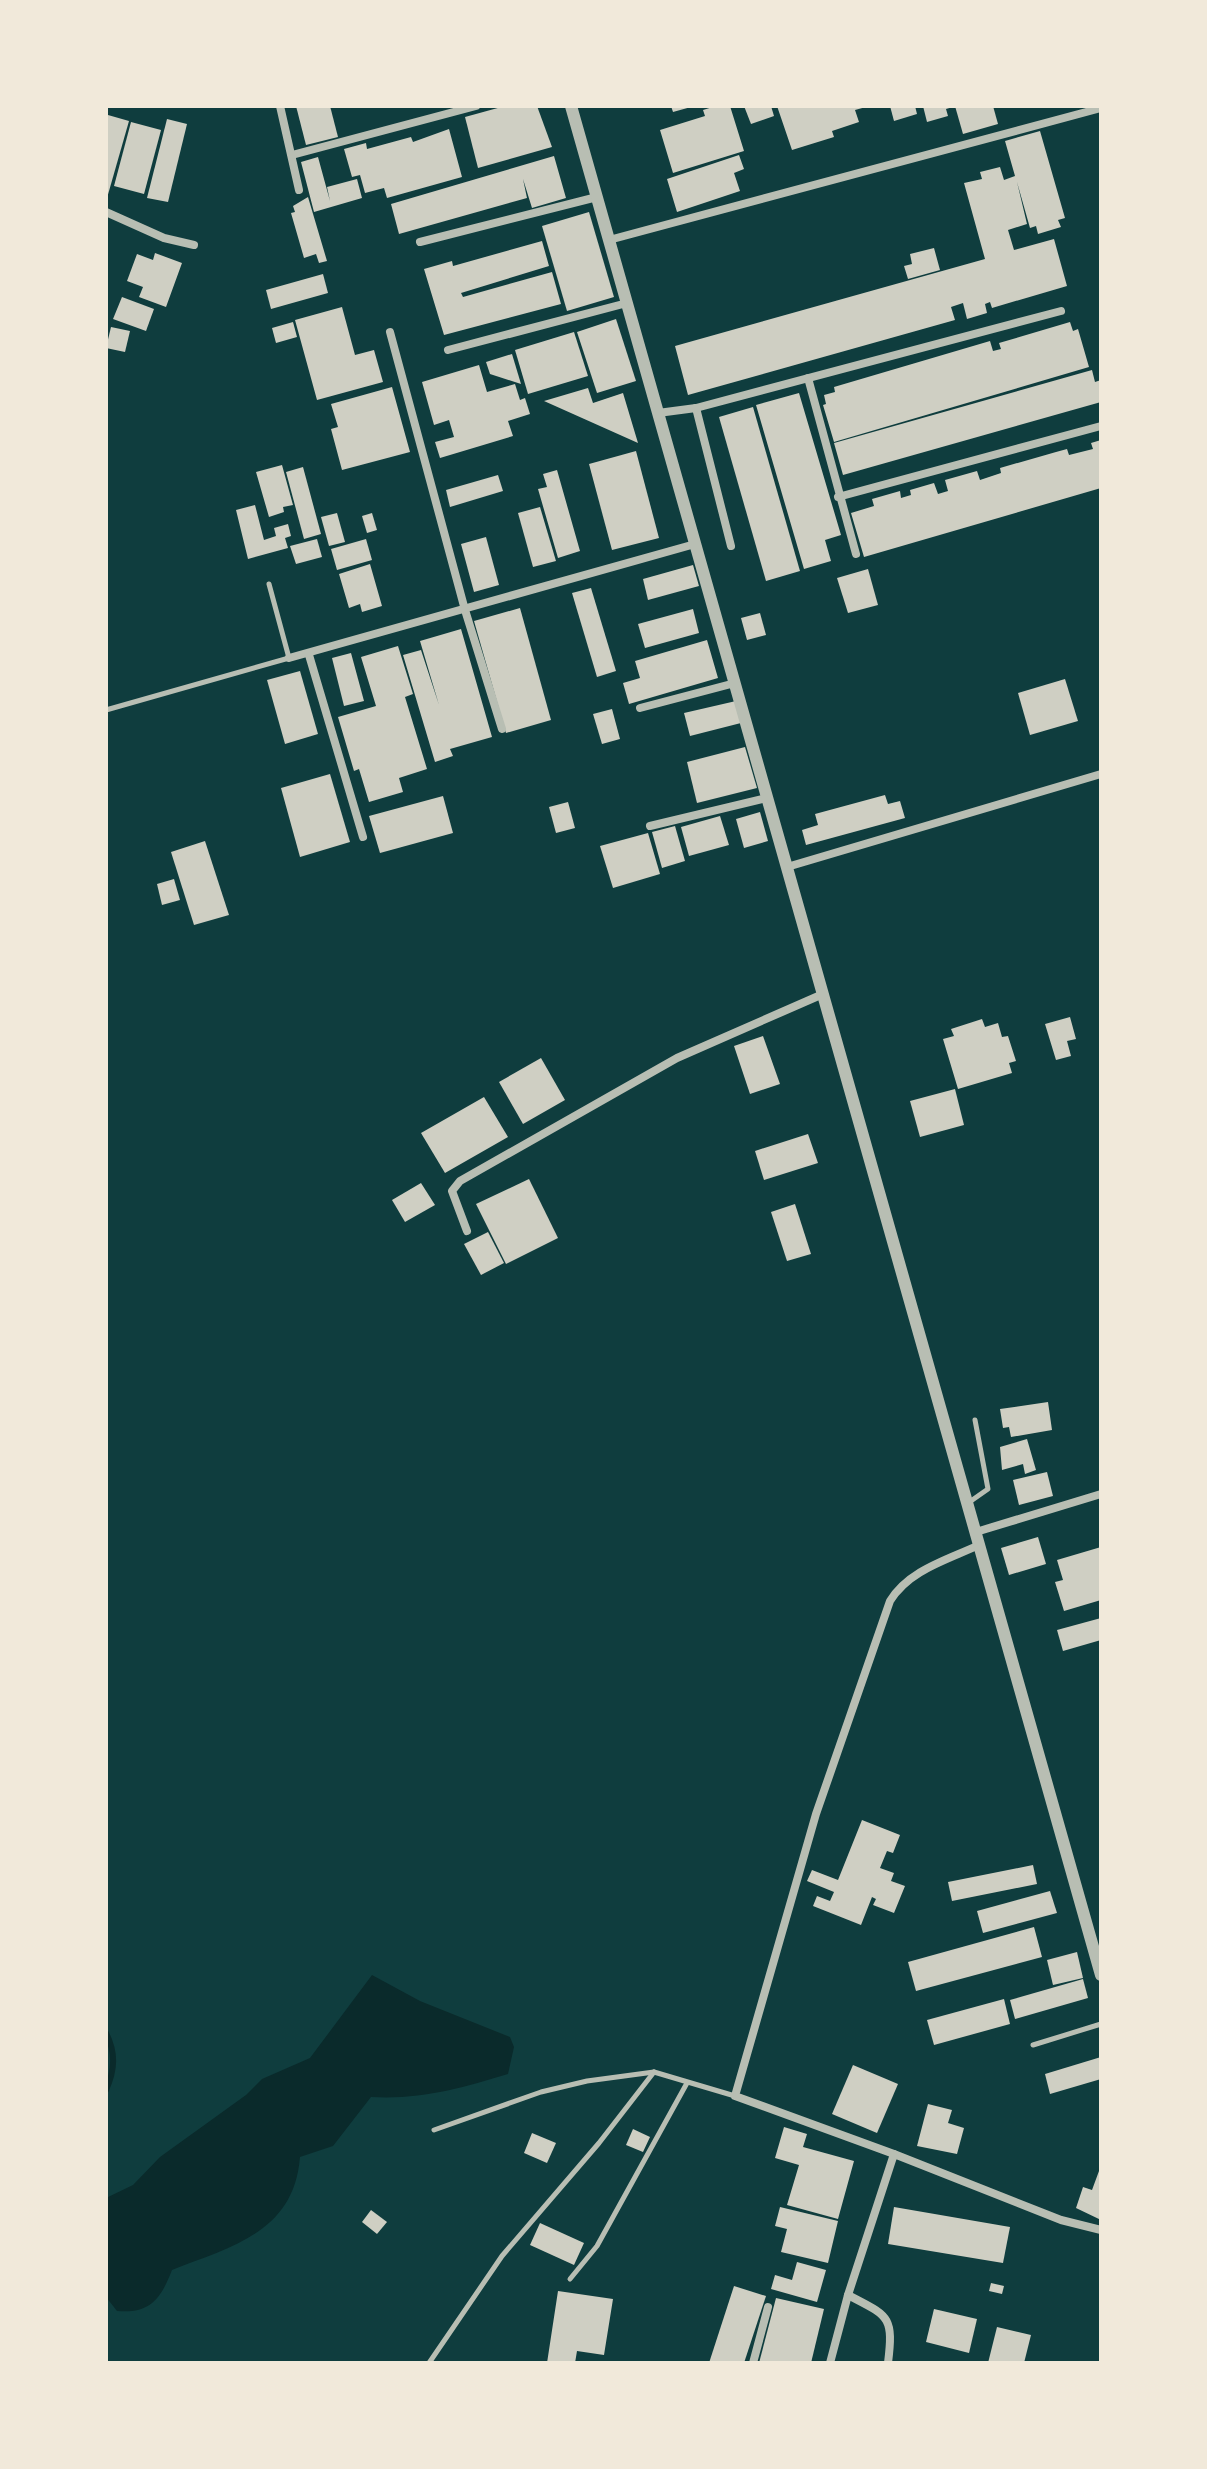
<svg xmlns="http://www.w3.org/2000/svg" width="1207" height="2469" viewBox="0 0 1207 2469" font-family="Lato,sans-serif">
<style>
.water{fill:#0a2a2b}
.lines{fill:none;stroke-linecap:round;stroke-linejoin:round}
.stream{stroke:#0a2a2b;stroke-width:6}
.building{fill:#cfcfc3}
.service{stroke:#b8beb3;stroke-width:5}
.minor{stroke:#b8beb3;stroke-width:8}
.tertiary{stroke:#b8beb3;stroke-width:12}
</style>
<rect width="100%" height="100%" fill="#0f3d3e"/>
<!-- water -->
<path class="water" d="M372,1975l48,26 90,36 4,10 -6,27c-46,14 -88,26 -137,23l-38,49 -33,11c-6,75 -67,89 -128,113 -11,28 -21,44 -55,41l-11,-14v-99l27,-13 27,-28 86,-62 16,-16 48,-21z"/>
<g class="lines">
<!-- stream -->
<path class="stream" d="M106,2033c10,20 9,37 0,57"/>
</g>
<!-- building -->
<g class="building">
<polygon points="296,106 330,106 338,137 306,145"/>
<polygon points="505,106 537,106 552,147 478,168 465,117"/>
<polygon points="671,106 691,106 691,107 673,112"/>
<polygon points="716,106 730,106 744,151 673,173 660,130 705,116 703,110"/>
<polygon points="744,106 771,106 774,116 751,124"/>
<polygon points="777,106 866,106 866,107 855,110 859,122 832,131 834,137 792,150"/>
<polygon points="890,106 915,106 917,114 894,121"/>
<polygon points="923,106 953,106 953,107 946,109 948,116 927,122"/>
<polygon points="955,106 993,106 998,124 963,134"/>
<polygon points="108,115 129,121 107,198 106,122"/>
<polygon points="167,119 187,124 168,202 147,198"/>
<polygon points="131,122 161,130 144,194 114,186"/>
<polygon points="449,129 462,177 387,198 384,188 365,193 360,175 352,177 344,149 366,143 367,149 411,137 413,142"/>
<polygon points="1040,131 1065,218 1058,220 1061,227 1038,234 1036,226 1030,228 1017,182 1027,224 1008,230 1014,250 1054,239 1067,286 992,308 990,302 985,304 987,313 967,319 963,303 951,307 955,320 688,395 675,346 985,259 964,183 982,179 980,172 1000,167 1004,180 1015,176 1005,141"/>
<polygon points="739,155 744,169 734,173 740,191 677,212 667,179"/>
<polygon points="554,156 566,198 532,208 523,179 527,198 399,234 391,204"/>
<polygon points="318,157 330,201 327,187 357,179 362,198 314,212 301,162"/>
<polygon points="308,197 327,261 319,263 316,254 304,258 291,213 295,212 293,206"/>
<polygon points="589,212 614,297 567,311 542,226"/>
<polygon points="542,241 549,266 461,293 463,297 552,272 561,304 444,335 424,269 452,261 453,266"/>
<polygon points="934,248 940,270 908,279 904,266 912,264 910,254"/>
<polygon points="155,253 182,263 166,307 139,297 143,287 127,281 137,254 153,260"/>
<polygon points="323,274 328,293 271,309 266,290"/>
<polygon points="122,297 154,309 146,331 113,319"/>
<polygon points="342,307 355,355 374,350 383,382 317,400 295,320"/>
<polygon points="616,319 636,381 597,393 577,332"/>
<polygon points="293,322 297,337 276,343 272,328"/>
<polygon points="1070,322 1073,331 1078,329 1089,367 834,442 823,405 826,404 824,395 835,392 834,387 990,341 993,351 1001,349 999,343"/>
<polygon points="111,327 130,331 125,352 106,348"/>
<polygon points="574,332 588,376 528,394 515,350"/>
<polygon points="512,354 521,384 490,374 486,362"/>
<polygon points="479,365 487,392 515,384 520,400 525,398 530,414 508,421 513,436 440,458 435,442 454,437 449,420 434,425 422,382"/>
<polygon points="1092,370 1095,382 1101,380 1101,402 843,475 834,443"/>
<polygon points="392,387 410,452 342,470 331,429 338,427 331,404"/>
<polygon points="588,388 593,403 623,393 638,443 544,401"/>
<polygon points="799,393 841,535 825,540 831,561 804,569 756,405"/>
<polygon points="753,407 800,571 766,581 719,417"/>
<polygon points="1101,440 1101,488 864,557 851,513 874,506 872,499 900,491 901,498 911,495 910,490 934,483 938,494 948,491 945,480 977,471 980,480 1001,473 1000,468 1056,452 1067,449 1069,455 1093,449 1091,443"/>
<polygon points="636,451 659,538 612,550 589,464"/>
<polygon points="282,465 293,505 283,507 284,512 269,517 256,472"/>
<polygon points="303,467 321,534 304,539 286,472"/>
<polygon points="557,470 580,551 558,558 538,489 547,487 543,474"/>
<polygon points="498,475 503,491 450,507 446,490"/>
<polygon points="255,505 264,540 276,536 274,528 288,524 291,536 285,538 288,548 248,559 236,510"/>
<polygon points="540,507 556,561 533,567 518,513"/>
<polygon points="337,513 345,542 329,546 321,517"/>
<polygon points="372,513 377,530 367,533 362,516"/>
<polygon points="486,537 499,585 474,592 461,544"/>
<polygon points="317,539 322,557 296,564 290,546"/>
<polygon points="366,539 372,560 337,570 331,549"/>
<polygon points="370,564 382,606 362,612 360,604 349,608 339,574"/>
<polygon points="693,565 699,586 648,600 643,579"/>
<polygon points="868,569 878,605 848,613 837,578"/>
<polygon points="591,588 616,671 597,677 572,593"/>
<polygon points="520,608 551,720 506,733 474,621"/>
<polygon points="693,609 699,633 645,648 638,624"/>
<polygon points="760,613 766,635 747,640 741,618"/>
<polygon points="461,629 492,737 450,749 453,756 435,762 403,655 421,650 439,705 420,641"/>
<polygon points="707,640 718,678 629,704 623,683 640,678 635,661"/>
<polygon points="398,646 413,694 405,697 427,769 399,778 403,792 369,802 359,769 354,771 338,717 376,706 361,657"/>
<polygon points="351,653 364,701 344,706 332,658"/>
<polygon points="300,671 318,734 285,744 267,680"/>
<polygon points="1065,679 1078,721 1030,735 1018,693"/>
<polygon points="736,701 741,723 690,736 684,713"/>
<polygon points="612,709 620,739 602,744 593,714"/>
<polygon points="745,747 757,788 697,803 687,762"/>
<polygon points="330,774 350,842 300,857 281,788"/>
<polygon points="885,795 888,804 900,801 905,818 806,845 802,830 818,825 815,814"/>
<polygon points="443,796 453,833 380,853 369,816"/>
<polygon points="568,802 575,828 556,833 549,807"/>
<polygon points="760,812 768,841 744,848 736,819"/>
<polygon points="720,816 729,845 689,856 681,827"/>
<polygon points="675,826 685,861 662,868 652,832"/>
<polygon points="648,833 660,874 613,888 600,846"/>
<polygon points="205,841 229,915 194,925 171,852"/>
<polygon points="174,879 180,900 162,905 157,884"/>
<polygon points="1070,1017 1076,1039 1067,1041 1071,1056 1056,1060 1045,1024"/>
<polygon points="982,1019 985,1027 998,1023 1002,1037 1008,1036 1016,1061 1009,1063 1012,1073 958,1089 943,1039 954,1036 951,1029"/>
<polygon points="763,1036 780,1084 750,1094 734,1046"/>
<polygon points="541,1058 565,1100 523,1124 499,1082"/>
<polygon points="955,1089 964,1125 920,1137 910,1101"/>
<polygon points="484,1097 508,1137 445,1173 421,1133"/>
<polygon points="808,1134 818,1163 764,1180 755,1151"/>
<polygon points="529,1179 558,1238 506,1264 476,1204"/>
<polygon points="421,1183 435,1205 405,1222 392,1200"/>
<polygon points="795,1204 811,1254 787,1261 771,1212"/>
<polygon points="488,1232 504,1263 481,1275 464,1244"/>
<polygon points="1048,1402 1052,1430 1011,1437 1009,1427 1003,1428 1000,1409"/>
<polygon points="1027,1439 1036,1470 1025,1474 1023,1464 1002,1470 1000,1447"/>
<polygon points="1047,1472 1053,1496 1019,1505 1013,1480"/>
<polygon points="1038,1537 1046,1564 1009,1575 1001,1548"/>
<polygon points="1101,1547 1101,1600 1064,1611 1055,1582 1063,1580 1057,1560"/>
<polygon points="1101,1618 1101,1640 1063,1651 1057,1630"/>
<polygon points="862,1820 900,1835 893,1853 887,1851 880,1868 894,1873 891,1881 905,1886 894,1913 873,1905 876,1899 872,1897 861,1925 813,1906 817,1896 830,1901 834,1892 807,1881 812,1870 838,1880"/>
<polygon points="1033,1865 1037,1884 952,1901 948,1882"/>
<polygon points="1050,1891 1057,1913 983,1933 977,1911"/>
<polygon points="1034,1927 1042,1957 916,1991 908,1962"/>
<polygon points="1077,1952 1083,1978 1053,1985 1047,1960"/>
<polygon points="1083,1979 1088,1998 1015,2019 1010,2000"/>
<polygon points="1004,1999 1010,2024 934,2045 927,2020"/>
<polygon points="1101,2057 1101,2079 1050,2094 1045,2074"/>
<polygon points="853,2065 898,2084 877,2133 832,2114"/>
<polygon points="928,2104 952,2110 948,2123 964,2128 957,2154 917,2146"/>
<polygon points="784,2127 807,2134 803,2147 854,2161 838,2219 787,2205 799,2165 775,2158"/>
<polygon points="633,2129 650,2137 643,2152 626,2145"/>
<polygon points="532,2133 556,2143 547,2163 524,2153"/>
<polygon points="1099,2171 1101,2171 1101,2220 1076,2208 1083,2187 1092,2190"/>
<polygon points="780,2207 838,2221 828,2263 781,2252 787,2229 775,2226"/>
<polygon points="894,2207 1010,2227 1003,2263 888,2244"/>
<polygon points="371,2210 387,2222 377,2234 362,2222"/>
<polygon points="540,2223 584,2243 574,2265 530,2245"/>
<polygon points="797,2262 826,2270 817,2302 771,2289 775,2275 792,2280"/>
<polygon points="991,2283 1004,2286 1002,2294 989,2291"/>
<polygon points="734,2286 766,2296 744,2363 709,2363"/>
<polygon points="558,2291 613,2299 604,2355 577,2351 575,2363 547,2363"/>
<polygon points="776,2298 824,2309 811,2363 759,2363"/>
<polygon points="934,2309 977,2319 969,2353 926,2342"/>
<polygon points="997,2327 1031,2335 1024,2363 988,2363"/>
</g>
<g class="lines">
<!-- service -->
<g class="service">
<polyline points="106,710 289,658 269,584"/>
<polyline points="968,1503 988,1489 975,1420"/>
<polyline points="1033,2045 1101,2024"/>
<polyline points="434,2130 541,2092 587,2081 654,2072 735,2096"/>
<polyline points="570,2279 597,2246 687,2083"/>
<polyline points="429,2363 502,2256 599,2143 654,2072"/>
</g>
<!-- minor -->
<g class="minor">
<polyline points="280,106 299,190"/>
<polyline points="292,155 476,106"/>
<polyline points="106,212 164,238 194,245"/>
<polyline points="609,240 1101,108"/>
<polyline points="420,242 597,197"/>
<polyline points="390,332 465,610 502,729"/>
<polyline points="448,350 627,303"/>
<polyline points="808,378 856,554"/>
<polyline points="696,408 731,546"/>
<polyline points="658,413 696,408 1061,311"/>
<polyline points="838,497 1101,426"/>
<polyline points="309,655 363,837"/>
<polyline points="289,658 695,544"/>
<polyline points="640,708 735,683"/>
<polyline points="650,826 767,798"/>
<polyline points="787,867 1101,774"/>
<polyline points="467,1231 452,1191 460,1181 677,1058 823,994"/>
<polyline points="976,1532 1101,1494"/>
<path d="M894,2154l-159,-58 81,-282 74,-213c19,-31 57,-41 89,-56"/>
<path d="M848,2295c40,21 46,20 40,68"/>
<polyline points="753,2363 768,2307"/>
<polyline points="830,2363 848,2295 894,2154 1061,2220 1101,2230"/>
</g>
<!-- tertiary -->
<polyline class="tertiary" points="571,106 1101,1975"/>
</g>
<!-- border -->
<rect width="1207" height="2469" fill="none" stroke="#f1e9da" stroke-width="216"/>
</svg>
